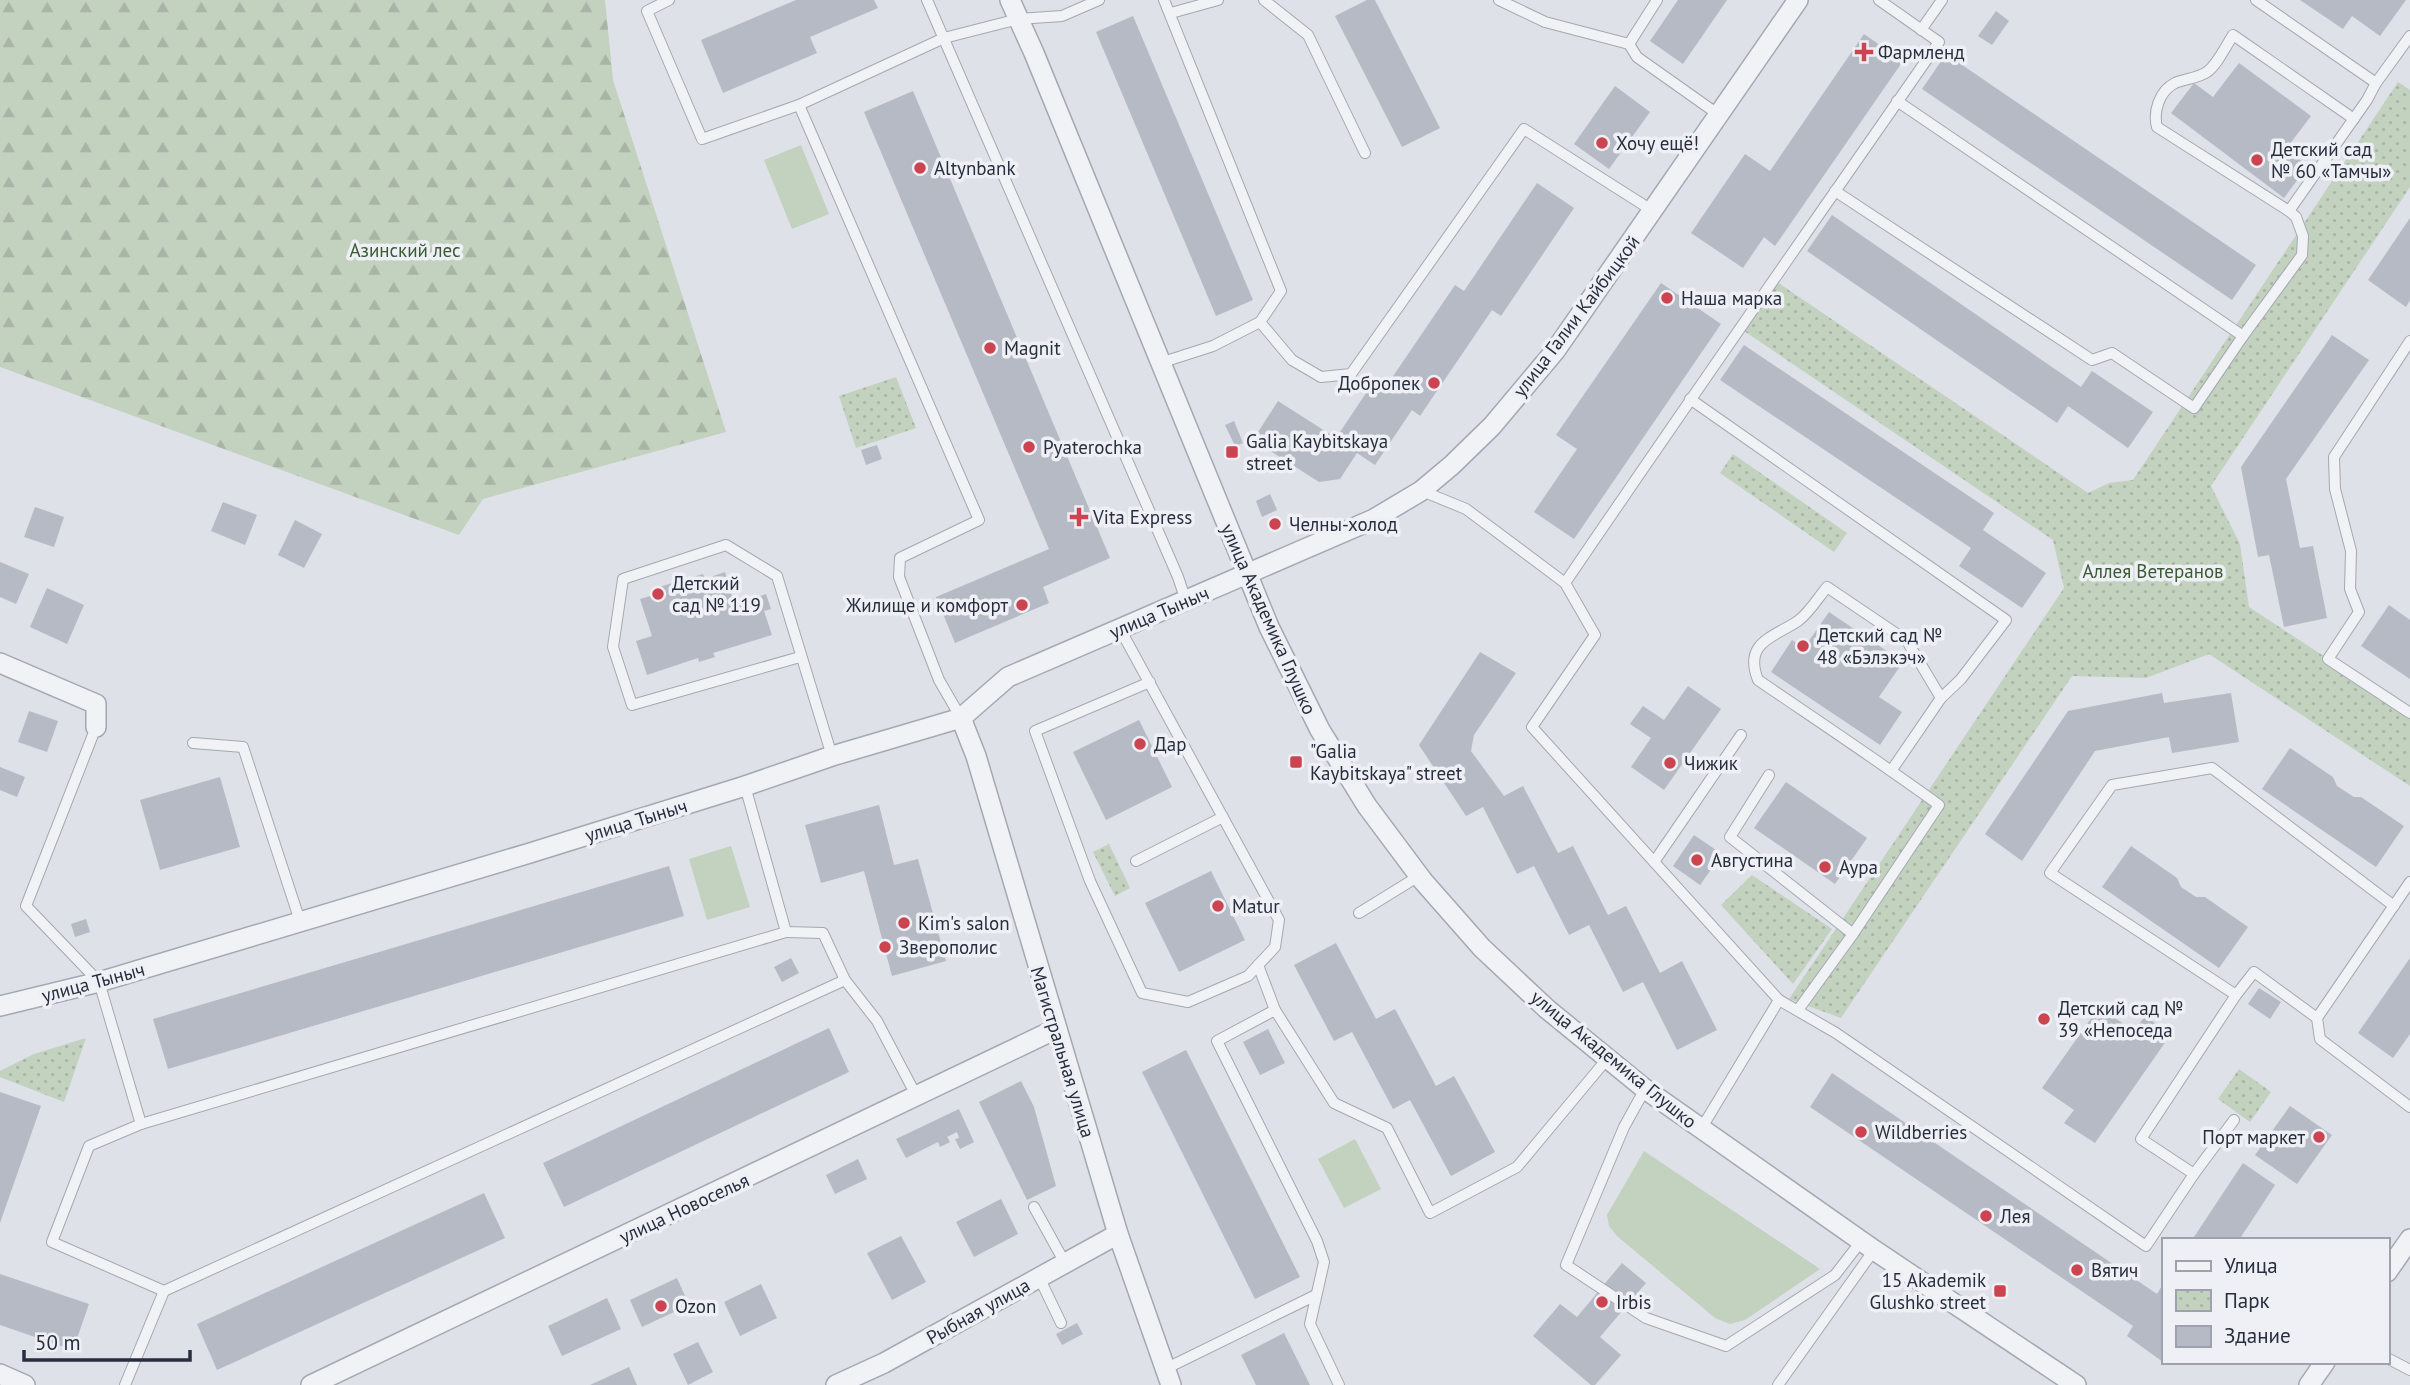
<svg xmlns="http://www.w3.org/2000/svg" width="2410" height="1385" viewBox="0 0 2410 1385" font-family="'PT Sans',sans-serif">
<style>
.grass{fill:#c3d1bf}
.forest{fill:url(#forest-firs)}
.park{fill:url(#park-dots)}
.building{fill:#b6bac4}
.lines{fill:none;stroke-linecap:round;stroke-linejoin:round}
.service-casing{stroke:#a4a8b2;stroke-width:12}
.minor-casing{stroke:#a4a8b2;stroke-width:22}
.service{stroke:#f1f2f6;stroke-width:10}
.minor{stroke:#f1f2f6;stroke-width:19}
.poi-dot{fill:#cc444f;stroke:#eef0f5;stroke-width:2.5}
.labels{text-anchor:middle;stroke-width:7;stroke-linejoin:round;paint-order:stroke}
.poi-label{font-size:19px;fill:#282e3e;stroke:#eef0f5;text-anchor:start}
.park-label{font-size:19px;fill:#3a5a35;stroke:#eef0f5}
.street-label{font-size:19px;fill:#282e3e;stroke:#eef0f5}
</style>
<defs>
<pattern id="forest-firs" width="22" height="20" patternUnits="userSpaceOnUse" patternTransform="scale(1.75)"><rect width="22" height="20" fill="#c3d1bf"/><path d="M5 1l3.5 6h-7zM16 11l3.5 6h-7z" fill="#a8b4a5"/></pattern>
<pattern id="park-dots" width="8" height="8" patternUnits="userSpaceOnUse" patternTransform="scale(1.75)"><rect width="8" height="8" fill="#c3d1bf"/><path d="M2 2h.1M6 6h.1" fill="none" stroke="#a8b4a5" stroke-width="1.8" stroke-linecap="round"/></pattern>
</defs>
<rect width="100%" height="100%" fill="#dee1e8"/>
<!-- grass -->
<g class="grass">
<polygon points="801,145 829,214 792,229 764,160"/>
<polygon points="731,846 750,907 707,920 689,859"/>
<polygon points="1355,1139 1381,1189 1344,1208 1318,1159"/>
<polygon points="1644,1151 1820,1269 1745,1320 1730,1324 1715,1318 1617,1236 1609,1226 1607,1215"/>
</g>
<!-- forest -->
<polygon class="forest" points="0,0 605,0 613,80 726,432 483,499 459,535 0,367"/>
<!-- park -->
<g class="park">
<polygon points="2398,82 2410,90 2410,187 2211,486 2240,544 2249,607 2410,713 2410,786 2209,654 2146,678 2072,676 1841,1018 1789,999 2064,588 2053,540 1744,331 1777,282 2088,493 2109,483 2133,480"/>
<polygon points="896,377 916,428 856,448 839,396"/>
<polygon points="1733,454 1847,533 1834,552 1720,473"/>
<polygon points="1109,844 1130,888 1115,896 1093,852"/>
<polygon points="1752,875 1832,929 1793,984 1721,905"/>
<polygon points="86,1038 64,1102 0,1077 0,1071 34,1054"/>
<polygon points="2239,1069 2271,1092 2250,1122 2218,1099"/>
</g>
<!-- building -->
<g class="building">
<polygon points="796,0 874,0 878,8 810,37 817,53 723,93 701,40"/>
<polygon points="1367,0 1375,0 1440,128 1402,147 1335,16"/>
<polygon points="1678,0 1727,0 1683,64 1650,41"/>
<polygon points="2300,0 2406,0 2380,36 2352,16 2343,29"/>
<polygon points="1996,11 2009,21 1992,45 1978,36"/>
<polygon points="1133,16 1253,300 1216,316 1096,32"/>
<polygon points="1864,34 1903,61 1775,246 1764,237 1743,268 1691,233 1745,154 1770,171"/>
<polygon points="1946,54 2256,265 2232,300 1922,89"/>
<polygon points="2239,63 2311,116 2286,149 2308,166 2284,198 2171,113 2194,83 2213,97"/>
<polygon points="1615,86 1650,112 1609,169 1574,144"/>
<polygon points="913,91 1110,558 1043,587 1049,603 955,643 936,597 1049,549 864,112"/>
<polygon points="1537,183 1574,208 1501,316 1492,310 1420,416 1412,410 1375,465 1357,453 1340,479 1319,482 1253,440 1278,401 1336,438 1372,384 1383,391 1455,285 1464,291"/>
<polygon points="1832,215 2081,387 2092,371 2153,412 2128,448 2068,406 2057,423 1807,251"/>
<polygon points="2410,218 2410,300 2406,307 2368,280"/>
<polygon points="1661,283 1721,324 1574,539 1534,512 1577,449 1556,435"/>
<polygon points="2332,335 2369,360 2286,479 2300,548 2313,546 2327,618 2284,627 2269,555 2258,557 2241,467"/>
<polygon points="1744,345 1994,513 1983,530 2046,573 2022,608 1959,566 1971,548 1720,380"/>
<polygon points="1234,421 1243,443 1235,446 1225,425"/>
<polygon points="877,445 882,459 866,465 861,450"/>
<polygon points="1270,494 1277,510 1262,517 1256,501"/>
<polygon points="223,502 257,515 245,545 211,531"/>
<polygon points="35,507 64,517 54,547 24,537"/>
<polygon points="295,520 322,534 304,568 278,555"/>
<polygon points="0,562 29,574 16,604 0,597"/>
<polygon points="725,572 734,604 766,594 771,609 764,611 772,635 713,653 715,657 699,662 698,658 647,675 636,641 652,636 640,599 660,593 659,587 703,574 705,579"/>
<polygon points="47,588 84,605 67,644 30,627"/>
<polygon points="2389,605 2410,620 2410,679 2361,646"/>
<polygon points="1829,612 1903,662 1879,697 1902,712 1880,745 1771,672 1792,640 1804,648"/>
<polygon points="1480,652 1516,673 1474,735 1471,751 1504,796 1523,786 1558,853 1573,846 1608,915 1626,906 1660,973 1682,961 1717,1030 1677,1050 1643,982 1623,992 1589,925 1569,935 1534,866 1517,874 1483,807 1466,816 1419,745"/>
<polygon points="1688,686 1721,709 1664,790 1631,767 1651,738 1630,724 1643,706 1664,720"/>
<polygon points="2162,693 2164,703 2231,693 2239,742 2172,753 2169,737 2095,751 2022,861 1985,834 2068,711"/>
<polygon points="29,711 58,721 47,752 18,742"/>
<polygon points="1139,720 1172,787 1106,820 1073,752"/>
<polygon points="2290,748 2333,777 2337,786 2354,797 2361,797 2404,826 2376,867 2262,789"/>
<polygon points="0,767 25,777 17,797 0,790"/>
<polygon points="220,777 240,847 160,870 140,800"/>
<polygon points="1786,782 1867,838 1835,884 1754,828"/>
<polygon points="879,805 894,865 918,859 946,961 892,976 864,871 821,883 805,825"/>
<polygon points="1694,835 1722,854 1700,885 1673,866"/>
<polygon points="2131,846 2177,878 2181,887 2196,897 2205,897 2248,927 2219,968 2102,887"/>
<polygon points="669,866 684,916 168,1069 153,1019"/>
<polygon points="1211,871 1245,940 1179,972 1145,903"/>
<polygon points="86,919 90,932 75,937 71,924"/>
<polygon points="1336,943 1376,1019 1395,1009 1436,1086 1454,1076 1495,1152 1451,1176 1410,1100 1393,1109 1352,1032 1334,1041 1294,965"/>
<polygon points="791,958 799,973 782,982 774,967"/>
<polygon points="2410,958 2410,1034 2393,1058 2358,1033"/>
<polygon points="2259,988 2281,1002 2270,1019 2248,1004"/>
<polygon points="2099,1007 2134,1031 2145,1016 2171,1034 2095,1143 2064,1123 2074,1110 2042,1088"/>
<polygon points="829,1028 849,1072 564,1207 543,1163"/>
<polygon points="1268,1029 1285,1063 1260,1075 1243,1042"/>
<polygon points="1186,1050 1300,1277 1255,1299 1142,1072"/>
<polygon points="1832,1073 2157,1294 2163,1284 2163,1362 2127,1336 2133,1326 1810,1107"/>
<polygon points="1021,1081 1034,1107 1056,1186 1027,1200 979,1102"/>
<polygon points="0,1092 41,1106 0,1223"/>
<polygon points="2290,1106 2332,1135 2297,1184 2255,1155"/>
<polygon points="959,1109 974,1142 960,1149 955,1139 959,1138 957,1132 947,1137 950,1142 940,1147 938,1142 906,1158 896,1139"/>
<polygon points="858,1159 867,1179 835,1194 826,1175"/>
<polygon points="2243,1163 2275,1185 2239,1240 2192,1240"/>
<polygon points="484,1193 505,1238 217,1370 197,1324"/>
<polygon points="1001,1199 1018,1234 974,1257 956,1222"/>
<polygon points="901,1236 926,1282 892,1300 867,1253"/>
<polygon points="1622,1263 1646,1283 1600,1337 1621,1355 1595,1385 1591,1385 1533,1336 1560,1304 1577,1317"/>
<polygon points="0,1274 89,1304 73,1350 0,1325"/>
<polygon points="677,1278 689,1305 642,1327 630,1300"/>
<polygon points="761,1284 777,1318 740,1336 724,1302"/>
<polygon points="607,1298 621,1329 562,1356 548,1326"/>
<polygon points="1077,1323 1083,1334 1062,1345 1056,1334"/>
<polygon points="1284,1333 1310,1385 1256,1385 1241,1355"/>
<polygon points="698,1342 713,1372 688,1385 673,1354"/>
<polygon points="629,1367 637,1385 590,1385"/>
</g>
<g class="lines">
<!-- service casing -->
<g class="service-casing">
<g id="service">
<polyline points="669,0 647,11 702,139 799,105 944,38 1018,19 1062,16 1099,0"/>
<polyline points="927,0 1178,577 1186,601"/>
<polyline points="1164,0 1281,291 1260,322"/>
<polyline points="1264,0 1308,35 1365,153"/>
<polyline points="1499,0 1545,22 1629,44"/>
<polyline points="1657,0 1629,44 1637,57 1719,115"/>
<polyline points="2256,0 2376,83 2410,36"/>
<polyline points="1171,13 1218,0"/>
<polyline points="1921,30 1942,0"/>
<polyline points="799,105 979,520 900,558 899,577 939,680 961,718"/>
<polyline points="1835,191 2092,360 2112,353 2194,408 2243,336 1897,101"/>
<path d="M2289,211l-132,-84c-4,-15 2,-36 18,-44 9,-4 23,-5 32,-11 10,-7 19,-26 26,-37l121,84"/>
<polyline points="2243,336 2302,255 2303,236 2296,217 2289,211 2367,100 2376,83"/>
<polyline points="2410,341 2334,457 2335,489 2351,551 2350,589 2359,612 2328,659 2410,713"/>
<polyline points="1160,363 1213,346 1260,322 1292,360 1321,377 1351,374 1524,129 1653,211"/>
<polyline points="1690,399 2006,620 1961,679 1941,698"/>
<path d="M1422,491l44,18 99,74c123,-181 249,-361 374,-541l-60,-42"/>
<polyline points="1565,583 1595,635 1532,727 1779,1000 1701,1129"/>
<polyline points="1120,629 1279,920 1275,947 1248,976 1188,1002 1142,993 1090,881 1035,731 1150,682"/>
<polyline points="800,657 632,705 613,647 623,579 726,545 777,576 832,756"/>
<polyline points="96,727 26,906 99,982 141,1124"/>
<polyline points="193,743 243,747 300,921"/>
<polyline points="1769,775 1730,837 1853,934"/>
<polyline points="745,786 786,932 823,933 845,980 877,1021 917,1097"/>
<polyline points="1136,861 1223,817"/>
<polyline points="1654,862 1741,735"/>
<polyline points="2410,882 2317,1018 2320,1039 2410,1107"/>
<polyline points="1359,913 1419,876"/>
<polyline points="786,932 141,1124 89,1146 52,1242 164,1291 845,980"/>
<polyline points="1258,965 1275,1010"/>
<polyline points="1779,1000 1836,1033 2146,1246 2194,1174 2234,1120"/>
<path d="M1798,1010l55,-76 86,-129c-59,-43 -121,-84 -181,-125 -15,-38 16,-43 40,-59 11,-8 20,-23 29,-34l80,54 34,57 -50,73"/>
<polyline points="2317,1018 2254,972 2236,995 2050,873 2112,785 2212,768 2394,906"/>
<polyline points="1645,1089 1624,1127 1566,1265 1646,1318 1726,1346 1835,1275 1862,1240"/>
<polyline points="2194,1174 2141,1139 2236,995"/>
<polyline points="1034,1207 1065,1263"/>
<polyline points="1039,1277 1061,1323"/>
<polyline points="2387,1358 2410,1370"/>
<polyline points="1165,1369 1316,1295"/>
<polyline points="125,1385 164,1291"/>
<polyline points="1339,1385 1310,1324 1324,1262 1317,1241 1217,1041 1275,1010 1334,1103 1387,1128 1430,1213 1517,1167 1607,1059"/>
<polyline points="1778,1385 1874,1250"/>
</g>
</g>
<!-- minor casing -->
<g class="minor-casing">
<g id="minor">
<polyline points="1010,0 1034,53 1269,627 1320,730 1367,806 1423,881 1482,948 1547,1009 1645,1089 1874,1250 2076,1385"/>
<polyline points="0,663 96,704 96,727"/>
<polyline points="961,718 976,756 1118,1234 1171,1385"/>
<polyline points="0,1006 99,982 530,853 745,786 832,756 961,718 1008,677 1374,519 1421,491 1452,465 1492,426 1555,351 1798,0"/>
<polyline points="2387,1272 2410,1239"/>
<polyline points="0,1374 25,1385"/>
<polyline points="311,1385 1056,1029"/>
<polyline points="836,1385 884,1363 1118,1234"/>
<polyline points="2309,1385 2325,1362"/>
</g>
</g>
<!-- service -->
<use href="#service" class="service"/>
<!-- minor -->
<use href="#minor" class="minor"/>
</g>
<!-- markers -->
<g class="poi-dot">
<path d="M1860.5 41.5h7v7h7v7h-7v7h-7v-7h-7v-7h7z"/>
<circle cx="1602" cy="143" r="7"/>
<circle cx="2257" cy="160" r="7"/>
<circle cx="920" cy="168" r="7"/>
<circle cx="1667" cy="298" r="7"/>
<circle cx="990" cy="348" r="7"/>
<circle cx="1434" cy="383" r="7"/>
<circle cx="1029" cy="447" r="7"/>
<rect x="1225" y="445" width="14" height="14" rx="3.5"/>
<path d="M1075.5 506.5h7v7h7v7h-7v7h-7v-7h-7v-7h7z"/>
<circle cx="1275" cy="524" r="7"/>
<circle cx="658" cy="594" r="7"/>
<circle cx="1022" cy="605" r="7"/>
<circle cx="1803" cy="646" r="7"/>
<circle cx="1140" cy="744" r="7"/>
<rect x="1289" y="755" width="14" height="14" rx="3.5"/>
<circle cx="1670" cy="763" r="7"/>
<circle cx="1697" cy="860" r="7"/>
<circle cx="1825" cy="867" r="7"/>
<circle cx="1218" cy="906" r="7"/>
<circle cx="904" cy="923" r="7"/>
<circle cx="885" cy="947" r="7"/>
<circle cx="2044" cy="1019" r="7"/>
<circle cx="1861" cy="1132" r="7"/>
<circle cx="2319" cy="1137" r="7"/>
<circle cx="1986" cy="1216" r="7"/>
<circle cx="2077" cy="1270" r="7"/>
<rect x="1993" y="1284" width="14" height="14" rx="3.5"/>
<circle cx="1602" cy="1302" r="7"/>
<circle cx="661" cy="1306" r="7"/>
</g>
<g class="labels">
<!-- poi labels -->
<g class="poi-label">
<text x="1878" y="59">Фармленд</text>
<text x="1616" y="150">Хочу ещё!</text>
<text x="2271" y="156">Детский сад<tspan x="2271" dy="22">№ 60 «Тамчы»</tspan></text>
<text x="934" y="175">Altynbank</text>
<text x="1681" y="305">Наша марка</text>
<text x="1004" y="355">Magnit</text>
<text x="1420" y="390" text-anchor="end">Добропек</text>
<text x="1246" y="448">Galia Kaybitskaya<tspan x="1246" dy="22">street</tspan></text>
<text x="1043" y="454">Pyaterochka</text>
<text x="1093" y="524">Vita Express</text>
<text x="1289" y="531">Челны-холод</text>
<text x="672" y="590">Детский<tspan x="672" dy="22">сад № 119</tspan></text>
<text x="1008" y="612" text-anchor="end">Жилище и комфорт</text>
<text x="1817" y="642">Детский сад №<tspan x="1817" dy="22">48 «Бэлэкэч»</tspan></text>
<text x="1154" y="751">Дар</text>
<text x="1310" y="758">"Galia<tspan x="1310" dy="22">Kaybitskaya" street</tspan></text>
<text x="1684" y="770">Чижик</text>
<text x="1711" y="867">Августина</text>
<text x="1839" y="874">Аура</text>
<text x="1232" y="913">Matur</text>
<text x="918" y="930">Kim's salon</text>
<text x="899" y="954">Зверополис</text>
<text x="2058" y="1015">Детский сад №<tspan x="2058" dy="22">39 «Непоседа</tspan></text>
<text x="1875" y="1139">Wildberries</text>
<text x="2305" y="1144" text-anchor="end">Порт маркет</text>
<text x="2000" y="1223">Лея</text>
<text x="2091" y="1277">Вятич</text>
<text x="1986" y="1287" text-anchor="end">15 Akademik<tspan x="1986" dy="22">Glushko street</tspan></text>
<text x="1616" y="1309">Irbis</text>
<text x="675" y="1313">Ozon</text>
</g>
<!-- park labels -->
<g class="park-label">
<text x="405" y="257">Азинский лес</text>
<text x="2153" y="578">Аллея Ветеранов</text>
</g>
<!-- street labels -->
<g class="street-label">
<text transform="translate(1576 316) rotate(-53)" y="7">улица Галии Кайбицкой</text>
<text transform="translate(1159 612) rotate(-23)" y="7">улица Тыныч</text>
<text transform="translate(1269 619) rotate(66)" y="7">улица Академика Глушко</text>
<text transform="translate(636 820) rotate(-17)" y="7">улица Тыныч</text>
<text transform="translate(93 982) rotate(-15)" y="7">улица Тыныч</text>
<text transform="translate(1063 1052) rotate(73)" y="7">Магистральная улица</text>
<text transform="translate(1614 1059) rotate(39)" y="7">улица Академика Глушко</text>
<text transform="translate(684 1208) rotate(-25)" y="7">улица Новоселья</text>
<text transform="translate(978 1311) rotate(-29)" y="7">Рыбная улица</text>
</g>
</g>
<!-- legend -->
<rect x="2162" y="1238" width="228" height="126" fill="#eef0f5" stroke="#9fa2ac" stroke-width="2"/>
<rect x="2176" y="1261" width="35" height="10" fill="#f1f2f6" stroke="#9fa2ac" stroke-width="2"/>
<text x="2224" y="1273" font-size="21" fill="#282e3e">Улица</text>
<rect x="2176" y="1290" width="35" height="21" fill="url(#park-dots)" stroke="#9fa2ac" stroke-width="2"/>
<text x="2224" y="1308" font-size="21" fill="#282e3e">Парк</text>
<rect x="2176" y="1326" width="35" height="21" fill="#b6bac4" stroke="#9fa2ac" stroke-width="2"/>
<text x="2224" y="1343" font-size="21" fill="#282e3e">Здание</text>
<!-- scale -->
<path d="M24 1350v10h166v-10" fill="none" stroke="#282e3e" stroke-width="3.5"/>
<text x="35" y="1350" font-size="21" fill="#282e3e" stroke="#eef0f5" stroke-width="5" paint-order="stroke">50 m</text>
</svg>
